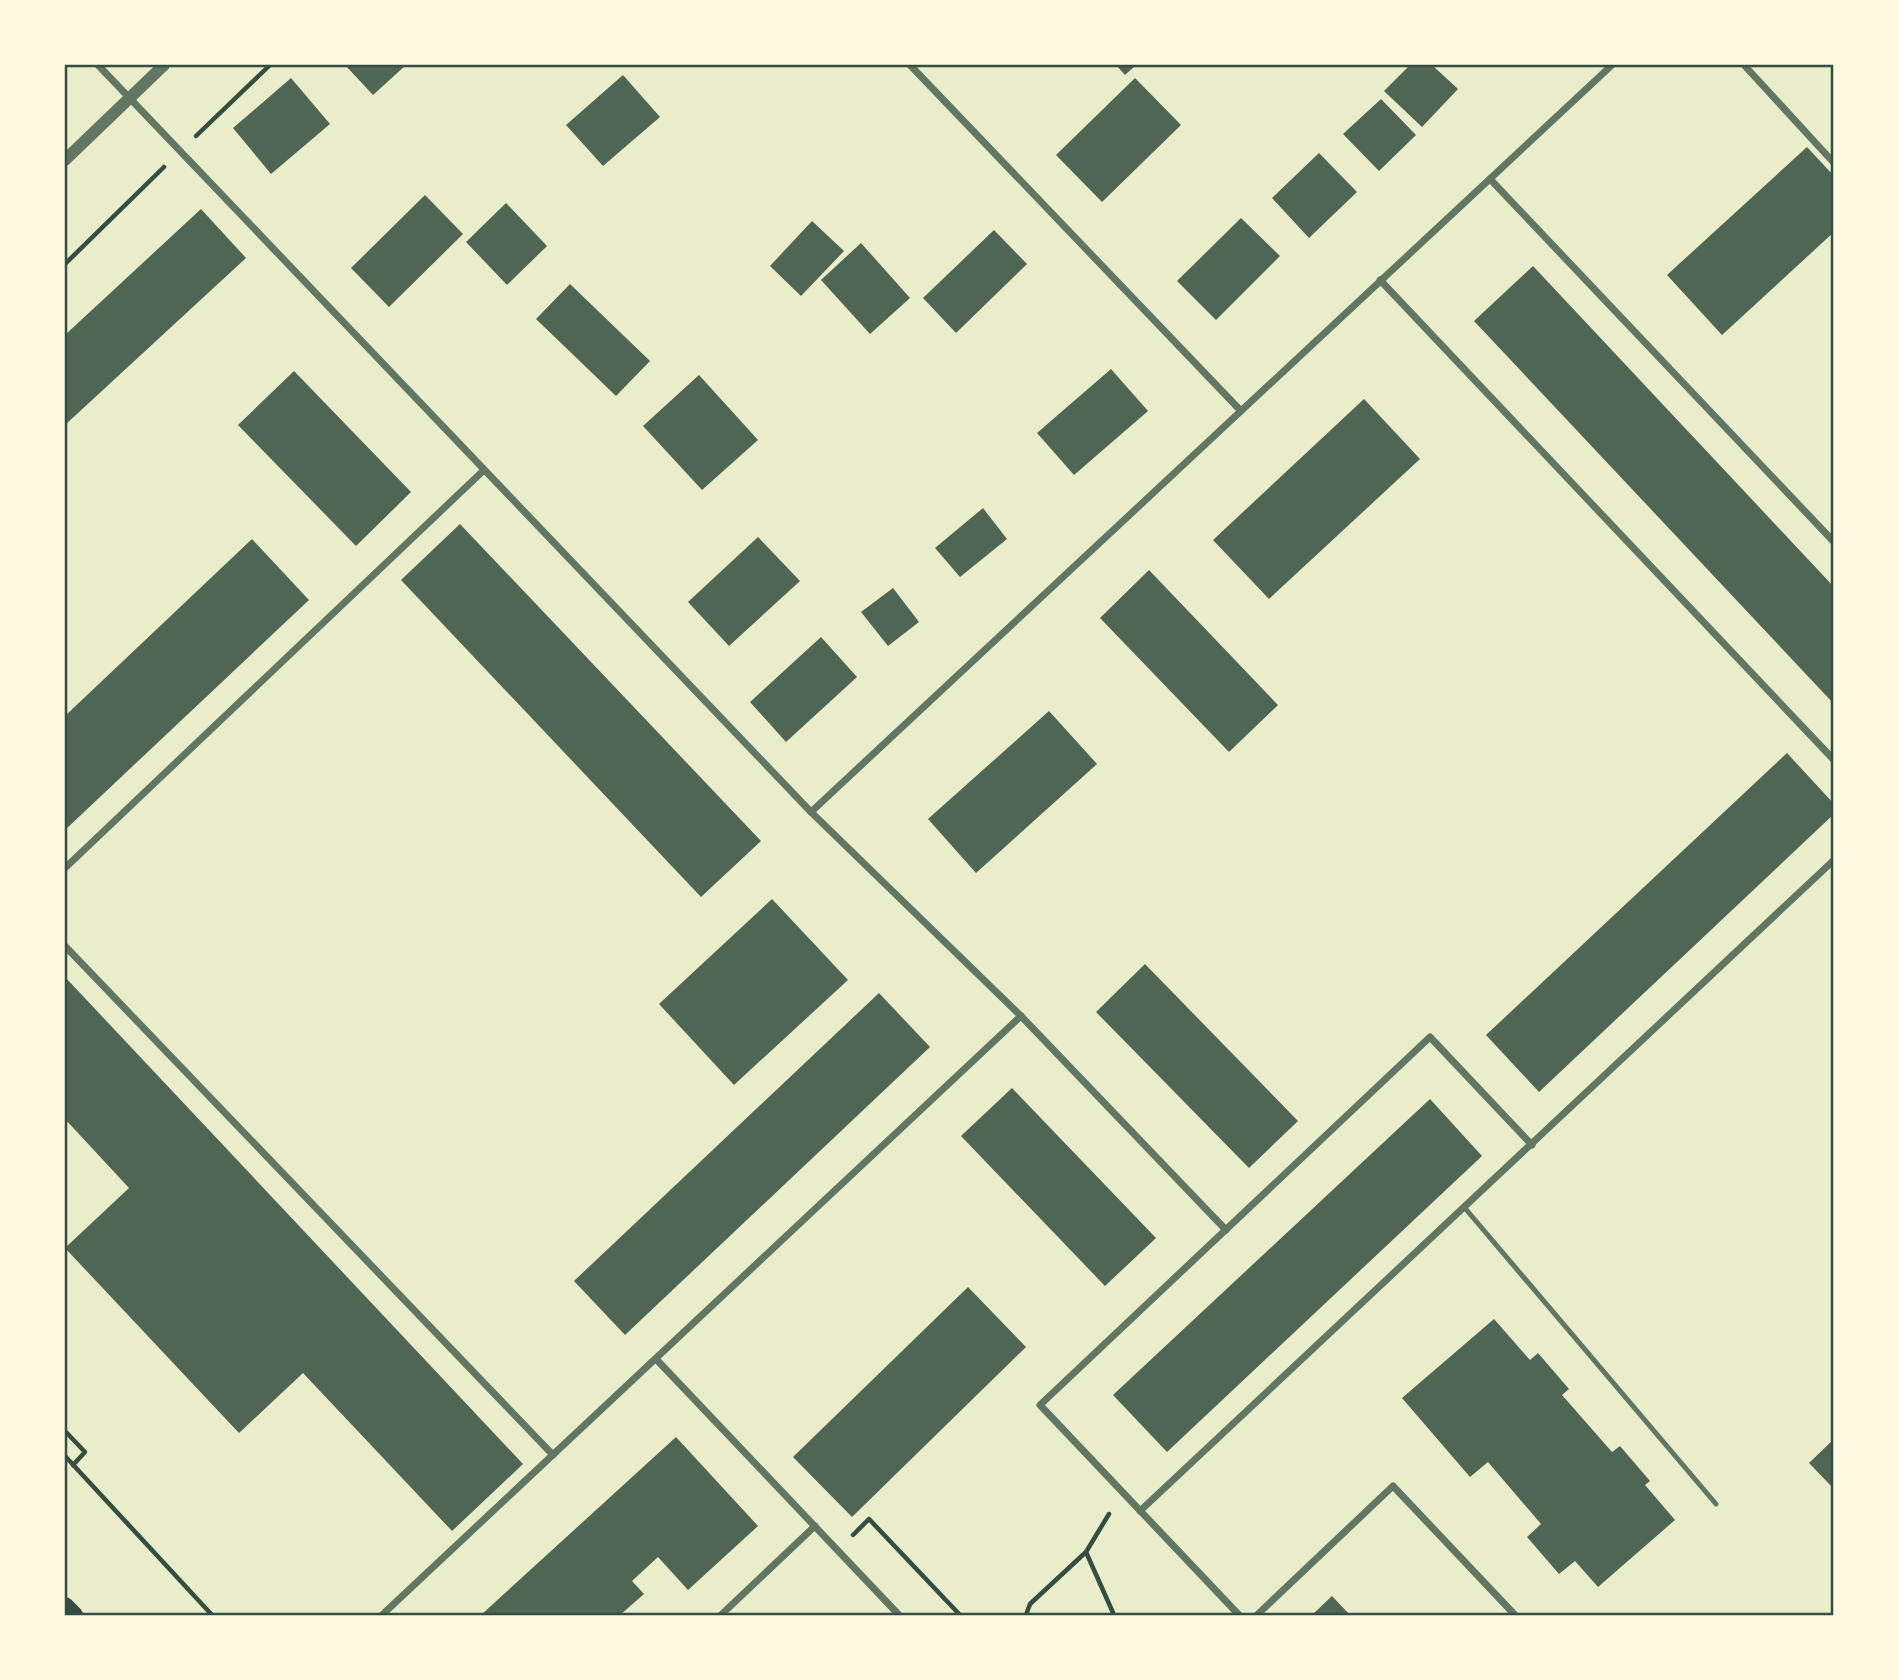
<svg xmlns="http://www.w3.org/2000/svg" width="1899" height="1680" viewBox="0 0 1899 1680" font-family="Lato,sans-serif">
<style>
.building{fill:#4f6655}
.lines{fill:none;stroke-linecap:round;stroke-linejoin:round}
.path{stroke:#344e41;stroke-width:4.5}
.service{stroke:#617663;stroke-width:5}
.minor{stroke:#617663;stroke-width:7}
.tertiary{stroke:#617663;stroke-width:12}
.primary{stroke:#344e41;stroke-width:18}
.neatline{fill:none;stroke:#344e41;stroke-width:2.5}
</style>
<rect width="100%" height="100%" fill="#e9edc9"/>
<!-- building -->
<g class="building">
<polygon points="345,65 406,65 373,95"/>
<polygon points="1116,65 1136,65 1125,75"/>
<polygon points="1410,65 1432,65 1458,89 1422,127 1384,91"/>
<polygon points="623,75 660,117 603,166 566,125"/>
<polygon points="291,78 330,124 271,174 233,128"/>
<polygon points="1135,78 1181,125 1102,202 1056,155"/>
<polygon points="1381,99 1416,135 1379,171 1343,134"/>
<polygon points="1807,147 1834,176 1834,232 1722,335 1667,275"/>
<polygon points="1319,153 1357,192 1309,238 1272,198"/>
<polygon points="425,195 463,234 389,307 351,268"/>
<polygon points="506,203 547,246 507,285 466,242"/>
<polygon points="201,209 246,258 65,425 65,335"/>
<polygon points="1241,218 1280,256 1216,320 1177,281"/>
<polygon points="812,221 844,251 801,296 770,266"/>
<polygon points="994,230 1027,264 956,333 923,298"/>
<polygon points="861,243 910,298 870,334 821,280"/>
<polygon points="1533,266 1834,587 1834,704 1474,321"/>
<polygon points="570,284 650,361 616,396 536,319"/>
<polygon points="1111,369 1148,411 1074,475 1037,433"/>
<polygon points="294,371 411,492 356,546 238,425"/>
<polygon points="699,375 758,440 702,490 643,426"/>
<polygon points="1364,399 1420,459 1269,599 1213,540"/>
<polygon points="983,508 1007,539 960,577 935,548"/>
<polygon points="460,524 761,841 701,897 401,580"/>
<polygon points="758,537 800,581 729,646 688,602"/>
<polygon points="252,539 309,600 65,830 65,716"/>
<polygon points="1149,570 1278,705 1229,752 1100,618"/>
<polygon points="893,588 919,622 888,646 861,612"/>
<polygon points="821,637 857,677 786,742 750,702"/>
<polygon points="1049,711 1097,764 976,873 928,819"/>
<polygon points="1787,753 1834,804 1834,814 1539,1092 1486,1035"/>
<polygon points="772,899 848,980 734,1085 659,1004"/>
<polygon points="1145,964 1298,1121 1249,1168 1096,1012"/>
<polygon points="65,977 523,1464 452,1531 303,1373 239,1433 65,1248 129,1188 65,1119"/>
<polygon points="879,993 930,1047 625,1335 574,1281"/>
<polygon points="1012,1088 1156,1238 1105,1286 961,1136"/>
<polygon points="1430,1099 1482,1156 1167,1452 1113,1395"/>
<polygon points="968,1287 1026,1347 852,1517 793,1457"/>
<polygon points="1494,1319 1530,1360 1538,1353 1569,1389 1562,1395 1612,1452 1620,1446 1650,1481 1645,1485 1675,1520 1598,1587 1575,1561 1559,1574 1527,1537 1541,1524 1488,1462 1470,1477 1402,1398"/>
<polygon points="676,1437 758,1526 688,1590 658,1557 632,1581 644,1594 620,1615 481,1615"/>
<polygon points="1834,1439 1834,1489 1809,1463"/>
<polygon points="1332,1596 1350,1615 1312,1615"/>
</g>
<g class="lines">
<!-- path -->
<g class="path">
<polyline points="196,136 270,65"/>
<polyline points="65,264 164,167"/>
<polyline points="65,1431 85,1452 73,1465"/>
<polyline points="65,1456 212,1615"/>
<polyline points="853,1535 869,1519 960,1615"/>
<polyline points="1086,1552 1114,1615"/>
<polyline points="1026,1615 1030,1604 1086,1552 1109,1514"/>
</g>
<!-- service -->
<polyline class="service" points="1464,1207 1716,1504"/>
<!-- minor -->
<g class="minor">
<polyline points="98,65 811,812 1021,1016 1226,1230"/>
<polyline points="910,65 1241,411"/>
<polyline points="1744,65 1834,163"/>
<polyline points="1490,179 1834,542"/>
<polyline points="1380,280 1834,760"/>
<polyline points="811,812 1612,65"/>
<polyline points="65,868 484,470"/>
<polyline points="65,946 553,1455"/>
<polyline points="656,1359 899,1615"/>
<polyline points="1140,1511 1834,860"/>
<polyline points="382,1615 1021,1016"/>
<polyline points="721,1615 815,1526"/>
<polyline points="1239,1615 1040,1405 1430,1037 1532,1145"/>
<polyline points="1257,1615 1393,1486 1515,1615"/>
</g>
<!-- tertiary -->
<polyline class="tertiary" points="65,160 164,65"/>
<!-- primary -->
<polyline class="primary" points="65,1606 74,1615"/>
</g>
<!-- border -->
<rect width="1899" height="1680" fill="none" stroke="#fefae0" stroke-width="133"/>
<rect x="66" y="66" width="1766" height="1548" class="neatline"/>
</svg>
